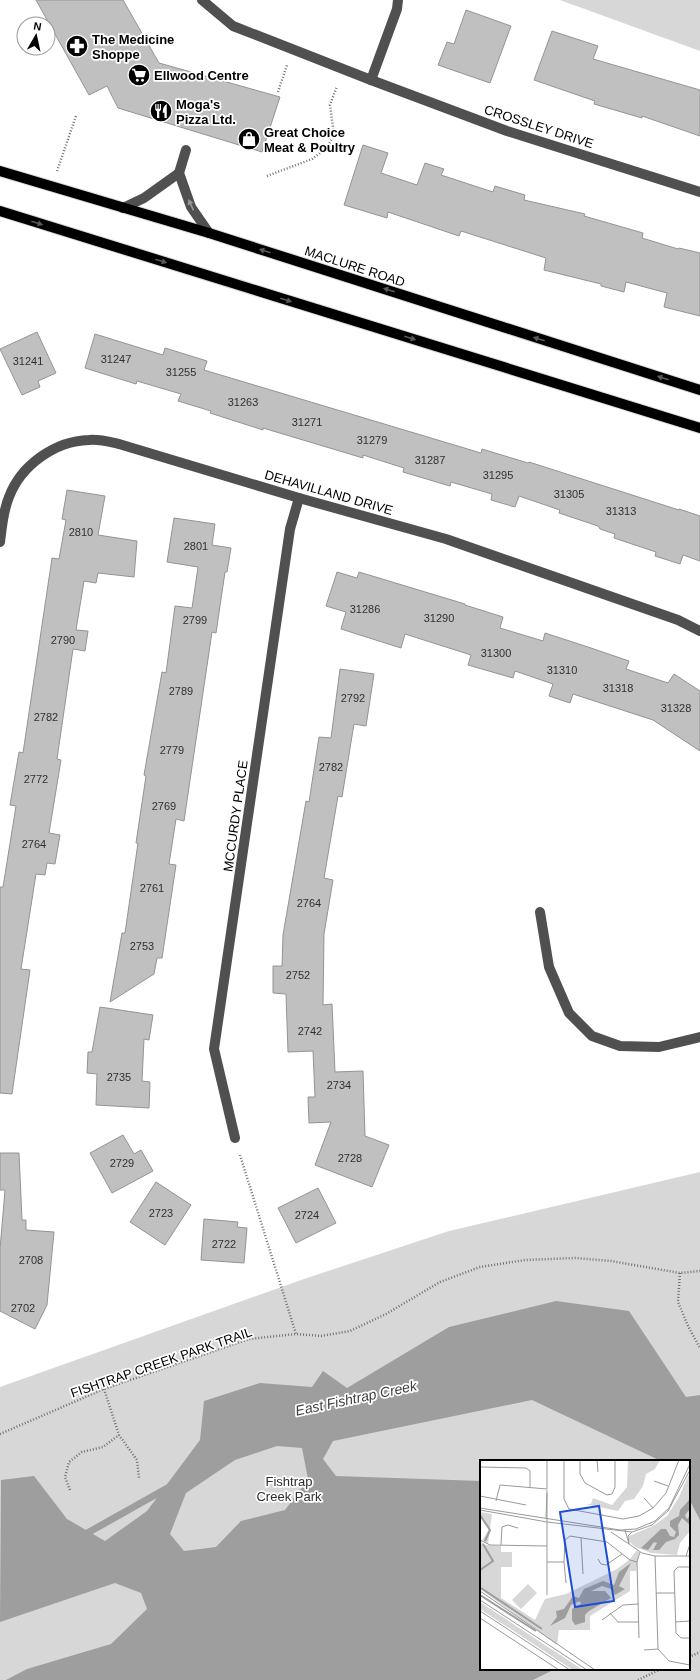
<svg xmlns="http://www.w3.org/2000/svg" width="700" height="1680" viewBox="0 0 700 1680" font-family="Helvetica,sans-serif">
<style>
.green{fill:#d7d7d7;fill-rule:evenodd}
.water{fill:#9e9e9e;fill-rule:evenodd}
.lines{fill:none;stroke-linecap:round;stroke-linejoin:round}
.stream{stroke:#9e9e9e;stroke-width:7}
.building{fill:#c0c0c0;stroke:#949494}
.major-casing{stroke:#dbdbdb;stroke-width:12}
.path{stroke:#727272;stroke-width:2.5;stroke-dasharray:1 2;stroke-linecap:butt}
.minor{stroke:#505050;stroke-width:10}
.major{stroke:#000;stroke-width:10}
.oneway{fill:#969696}
.oneway2{fill:#595959}
.labels{text-anchor:middle;stroke-width:3.5;stroke-linejoin:round;paint-order:stroke}
.number-label{font-size:11px;fill:#303030}
.poi-label{font-size:13px;font-weight:bold;fill:#000;stroke:#fff;text-anchor:start}
.street-label{font-size:13px;fill:#000;stroke:#fff}
.park-label{font-size:13px;fill:#2e2e2e;stroke:#fff}
.water-label{font-size:14px;font-style:italic;fill:#3f3f3f;stroke:#fff}
.inset-river{fill:none;stroke:#9e9e9e;stroke-width:2}
.inset-road{fill:none;stroke:#999;stroke-width:1}
.view{fill:#1d4ed8;fill-opacity:0.15;stroke:#1d4ed8;stroke-width:2}
.inset-edge{fill:none;stroke:#000;stroke-width:2}
</style>
<rect width="100%" height="100%" fill="#fff"/>
<!-- green -->
<g class="green">
<polygon points="560,0 700,0 700,51"/>
<path d="M700,1172v508h-700v-293l304,-108 145,-48zM481,1461h208v208h-208z"/>
</g>
<!-- water -->
<path class="water" d="M556,1301l73,10 57,86 14,-2v125l-11,-21v-38h-28l-129,-61 -199,41 -10,18 13,17 145,5v188h74l-22,11h-527l21,-11 84,-25 36,-35 -6,-16 -26,-10 -115,39 1,-142 33,-4 33,43 38,22 42,-30 53,-71 4,-39 56,-18 52,4 11,-16 24,17 102,-61zM277,1446l25,2 6,31 -23,31 -44,11 -25,26 -32,4 -14,-17 16,-41 49,-33z"/>
<g class="lines">
<!-- stream -->
<polyline class="stream" points="82,1536 171,1486"/>
</g>
<!-- building -->
<g class="building">
<polygon points="36,0 123,0 159,63 280,97 262,152 118,108 107,86 89,95"/>
<polygon points="466,10 511,26 490,83 438,65 447,42 454,44"/>
<polygon points="552,31 598,46 593,59 700,90 700,136 642,116 642,118 594,104 595,101 534,80"/>
<polygon points="363,145 388,153 381,173 417,185 425,163 444,169 441,175 493,192 495,186 525,195 524,200 585,214 584,216 643,233 642,238 678,249 679,248 700,253 700,316 664,307 667,293 626,282 624,292 601,286 601,284 544,270 546,258 461,231 459,236 388,212 387,218 344,205"/>
<polygon points="37,332 56,373 38,381 40,387 22,395 0,349"/>
<polygon points="95,334 163,355 165,348 207,361 204,370 481,453 482,449 528,463 529,462 679,510 679,509 700,516 700,561 683,555 680,564 655,556 656,552 614,538 615,534 600,529 598,526 559,513 560,510 519,496 515,507 491,500 492,494 451,482 450,486 403,472 404,468 363,455 363,458 263,428 263,430 210,413 211,411 178,401 181,394 137,381 136,384 85,368"/>
<polygon points="67,490 105,496 98,535 137,541 134,577 98,573 96,583 84,581 76,630 88,631 85,651 73,649 57,759 61,760 49,833 60,835 55,864 47,863 45,875 36,874 21,969 30,970 12,1094 0,1093 0,887 3,887 16,806 10,805 19,752 23,753 52,558 59,559 66,520 62,519"/>
<polygon points="174,518 215,524 212,545 231,548 227,572 225,572 216,633 212,632 184,821 176,819 169,864 176,865 162,958 157,958 154,974 110,1002 122,933 125,933 138,843 136,843 146,776 144,775 162,672 166,673 175,606 192,608 198,567 167,562"/>
<polygon points="337,572 357,578 359,572 465,604 465,605 503,617 500,628 543,641 545,633 588,647 629,661 626,669 668,683 674,674 700,691 700,751 653,720 573,694 570,703 549,696 553,684 515,671 513,678 468,665 471,655 405,634 401,648 341,629 346,612 326,606"/>
<polygon points="340,669 374,674 366,726 354,724 342,797 338,796 324,878 333,880 324,934 323,1005 332,1004 335,1072 363,1071 365,1136 389,1145 372,1187 315,1165 331,1122 309,1123 308,1097 315,1097 313,1051 288,1052 286,994 273,993 273,966 282,966 283,935 306,801 309,802 319,737 331,738"/>
<polygon points="100,1007 153,1015 149,1040 144,1039 142,1081 150,1082 149,1108 96,1105 97,1074 87,1073 88,1052 92,1052"/>
<polygon points="123,1135 134,1154 141,1150 153,1171 112,1193 90,1153"/>
<polygon points="0,1153 19,1153 22,1220 26,1220 26,1230 54,1232 47,1305 35,1329 0,1311 0,1249 5,1190 0,1190"/>
<polygon points="156,1182 191,1205 165,1245 130,1222"/>
<polygon points="318,1188 336,1223 296,1243 278,1208"/>
<polygon points="204,1219 238,1222 237,1227 247,1228 244,1263 201,1260"/>
</g>
<g class="lines">
<!-- major casing -->
<g class="major-casing">
<g id="major">
<polyline points="0,171 209,233 700,390"/>
<polyline points="0,211 700,428"/>
</g>
</g>
<!-- path -->
<g class="path">
<polyline points="278,92 287,65"/>
<polyline points="57,171 76,116"/>
<polyline points="267,176 312,159 327,148 334,135 330,105 337,86"/>
<polyline points="240,1155 296,1334"/>
<polyline points="680,1273 678,1302 688,1326 700,1348"/>
<polyline points="104,1389 119,1435 137,1460 139,1478"/>
<polyline points="0,1434 104,1389 249,1339 296,1334 321,1336 350,1331 386,1314 440,1282 480,1267 525,1260 575,1258 611,1261 680,1273 700,1271"/>
<polyline points="70,1490 65,1477 69,1462 82,1452 103,1447 119,1435"/>
<polyline points="689,1657 700,1652"/>
<polyline points="638,1680 661,1669"/>
</g>
<!-- minor -->
<g class="minor">
<polyline points="202,0 233,26 371,80 507,131 700,192"/>
<polyline points="371,80 397,9 398,0"/>
<polyline points="186,150 179,173 191,207 209,233"/>
<polyline points="123,208 144,198 179,173"/>
<path d="M0,542c2,-15 3,-31 9,-45 12,-32 46,-56 80,-57 10,-1 21,2 30,4l180,54 147,41 232,81 22,11"/>
<polyline points="540,912 549,967 569,1013 592,1036 620,1046 659,1047 700,1037"/>
<polyline points="235,1138 214,1049 290,529 299,498"/>
</g>
<!-- major -->
<use href="#major" class="major"/>
</g>
<!-- one-way arrows -->
<defs><path id="oneway-solid" d="M-6-.8H1V-3.2L6.5 0L1 3.2V.8H-6Z"/></defs>
<use class="oneway" href="#oneway-solid" transform="translate(191 205) rotate(-115)"/>
<g class="oneway2">
<use href="#oneway-solid" transform="translate(37 223) rotate(17)"/>
<use href="#oneway-solid" transform="translate(265 251) rotate(-162)"/>
<use href="#oneway-solid" transform="translate(161 261) rotate(17)"/>
<use href="#oneway-solid" transform="translate(389 290) rotate(-162)"/>
<use href="#oneway-solid" transform="translate(286 300) rotate(17)"/>
<use href="#oneway-solid" transform="translate(410 338) rotate(17)"/>
<use href="#oneway-solid" transform="translate(539 339) rotate(-162)"/>
<use href="#oneway-solid" transform="translate(663 378) rotate(-162)"/>
</g>
<!-- icons -->
<defs>
<g id="pharmacy-disc" transform="scale(1.15)"><circle r="9.5" fill="#000" stroke="#fff"/><path d="M-2-6h4v4h4v4h-4v4h-4v-4h-4v-4h4Z" fill="#fff"/></g>
<g id="supermarket-disc" transform="scale(1.15)"><circle r="9.5" fill="#000" stroke="#fff"/><path d="M-6-5.5h2.5l.6 2H6L4.5 2H-2.5L-4.4-4H-6ZM-1.5 3.2a1.3 1.3 0 1 0 .1 0ZM3 3.2a1.3 1.3 0 1 0 .1 0Z" fill="#fff"/></g>
<g id="restaurant-disc" transform="scale(1.15)"><circle r="9.5" fill="#000" stroke="#fff"/><path d="M-5-6h1v4h1v-4h1v4h1v-4h1v5L-1.5 .5V6h-2V.5L-5-1ZM5-6V6H3V1.5H1.5Q1.5-4 5-6Z" fill="#fff"/></g>
<g id="shop-disc" transform="scale(1.15)"><circle r="9.5" fill="#000" stroke="#fff"/><path d="M-5-2.5h2.3a2.7 3.5 0 0 1 5.4 0H5L5.5 6h-11ZM-1.5-2.5h3a1.5 2.3 0 0 0-3 0Z" fill="#fff"/></g>
</defs>
<g fill-rule="evenodd">
<use href="#pharmacy-disc" x="77" y="46"/>
<use href="#supermarket-disc" x="139" y="75"/>
<use href="#restaurant-disc" x="161" y="111"/>
<use href="#shop-disc" x="249" y="139"/>
</g>
<g class="labels">
<!-- number labels -->
<g class="number-label">
<text x="116" y="363">31247</text>
<text x="28" y="365">31241</text>
<text x="181" y="376">31255</text>
<text x="243" y="406">31263</text>
<text x="307" y="426">31271</text>
<text x="372" y="444">31279</text>
<text x="430" y="464">31287</text>
<text x="498" y="479">31295</text>
<text x="569" y="498">31305</text>
<text x="621" y="515">31313</text>
<text x="81" y="536">2810</text>
<text x="196" y="550">2801</text>
<text x="365" y="613">31286</text>
<text x="439" y="622">31290</text>
<text x="195" y="624">2799</text>
<text x="63" y="644">2790</text>
<text x="496" y="657">31300</text>
<text x="562" y="674">31310</text>
<text x="618" y="692">31318</text>
<text x="181" y="695">2789</text>
<text x="353" y="702">2792</text>
<text x="676" y="712">31328</text>
<text x="46" y="721">2782</text>
<text x="172" y="754">2779</text>
<text x="331" y="771">2782</text>
<text x="36" y="783">2772</text>
<text x="164" y="810">2769</text>
<text x="34" y="848">2764</text>
<text x="152" y="892">2761</text>
<text x="309" y="907">2764</text>
<text x="142" y="950">2753</text>
<text x="298" y="979">2752</text>
<text x="310" y="1035">2742</text>
<text x="119" y="1081">2735</text>
<text x="339" y="1089">2734</text>
<text x="350" y="1162">2728</text>
<text x="122" y="1167">2729</text>
<text x="161" y="1217">2723</text>
<text x="307" y="1219">2724</text>
<text x="224" y="1248">2722</text>
<text x="31" y="1264">2708</text>
<text x="23" y="1312">2702</text>
</g>
<!-- poi labels -->
<g class="poi-label">
<text x="92" y="44">The Medicine<tspan x="92" dy="15">Shoppe</tspan></text>
<text x="154" y="80">Ellwood Centre</text>
<text x="176" y="109">Moga's<tspan x="176" dy="15">Pizza Ltd.</tspan></text>
<text x="264" y="137">Great Choice<tspan x="264" dy="15">Meat &amp; Poultry</tspan></text>
</g>
<!-- street labels -->
<g class="street-label">
<text transform="translate(539 126) rotate(18)" y="5">CROSSLEY DRIVE</text>
<text transform="translate(355 266) rotate(18)" y="5">MACLURE ROAD</text>
<text transform="translate(329 492) rotate(16)" y="5">DEHAVILLAND DRIVE</text>
<text transform="translate(235 816) rotate(-82)" y="5">MCCURDY PLACE</text>
<text transform="translate(161 1362) rotate(-19)" y="5">FISHTRAP CREEK PARK TRAIL</text>
</g>
<!-- park labels -->
<g class="park-label">
<text x="289" y="1486">Fishtrap<tspan x="289" dy="15">Creek Park</tspan></text>
</g>
<!-- water labels -->
<g class="water-label">
<text transform="translate(356 1398) rotate(-12)" y="5">East Fishtrap Creek</text>
</g>
</g>
<!-- overview -->
<g transform="translate(480 1460)">
<rect width="210" height="210" fill="#fff"/>
<path d="M148,0h32l-5,9 -9,5 -3,12 -9,13 -9,2 -7,10 -33,-7h6l2,-6 19,7 15,-18zM210,12v59l-10,12 -3,12 -26,-2 -16,-6 -6,-6v-5l24,-10 14,-10 12,-19zM0,52l12,2 -4,30 -6,-3 7,-12 -9,-12zM1,82l5,3 15,1v52l34,22 10,-21 21,-5 51,-25 13,-10 7,-9 2,2 -3,19h-6v20l-40,25v14h-31l-2,15 -77,-56zM21,92h11v15h-11zM48,124l9,9 -16,16 -9,-9zM0,142l68,45 35,23h-10l-93,-61z" fill="#d7d7d7"/>
<path d="M210,39v10l-5,6 2,4 3,-3v9l-8,-7 -4,7 1,10 -4,4 -9,3 -7,8h-6l4,-7 -3,-1 -6,8 -7,-2 20,-19h5l4,7 4,1 2,-5 -6,-6v-5l9,-5 1,-6zM151,103l-12,23 6,3 -10,6 -4,-6 -9,-3 -11,5h14l6,7 -22,13 -4,4v7l-10,3 -3,-5v-11l9,-5 -1,-3 -9,4 -6,13 -15,8 7,-9 -1,-6 8,-2 9,-13 6,2 5,-9 19,-8 11,4 5,-13z" fill="#9e9e9e"/>
<path class="inset-river" d="M0,55l10,15 -5,11M0,110l13,-9 -10,-17M1,128l61,41M0,135l56,36"/>
<path class="inset-road" d="M67,0v29M84,0v39l5,10 54,10 16,-3 14,-8 13,-15 13,-33M100,0v14l5,9 22,12 5,-1 3,-7v-27M117,0l1,12M0,7l46,1 4,3v16M174,21l14,5M67,30v105M0,36l46,9M164,38l9,10M16,41l4,-16 47,4M0,48l140,22 16,-1 19,-8 14,-13 21,-44M0,50l67,12 85,10 20,-7 16,-14 22,-41M66,59l1,-26M145,70l4,14 13,9 13,3h35M131,72l18,12M101,78l2,36M0,80l10,5 57,1M149,84l-1,-8 4,-4M21,85l1,-18 6,-2 10,3M175,96l3,93 11,12 21,4M206,96l4,-12M118,99l3,5 5,1 16,-11M67,102h17l1,-22 5,-4 37,6 23,18 7,2M84,102l2,21M210,107h-12l-4,4 2,62 5,5h9M0,131l115,79M176,133h19M0,140l107,70M0,151l90,59M130,153l8,9h21M0,158l79,52M122,160l21,-15 15,-1M195,162l15,-1M159,178l-2,-76 3,-10M164,190l14,-1"/>
<path class="view" d="M119,46l15,95 -39,6 -15,-95z"/>
<rect width="210" height="210" class="inset-edge"/>
</g>
<!-- north arrow -->
<g transform="translate(36 36) rotate(9)"><circle r="19" fill="#ffffff" stroke="#999999"/>
<path d="M0-3L7 15L0 10L-7 15Z" fill="#000000"/>
<text y="-6" font-size="11" font-weight="bold" text-anchor="middle" fill="#000000">N</text>
</g>
</svg>
